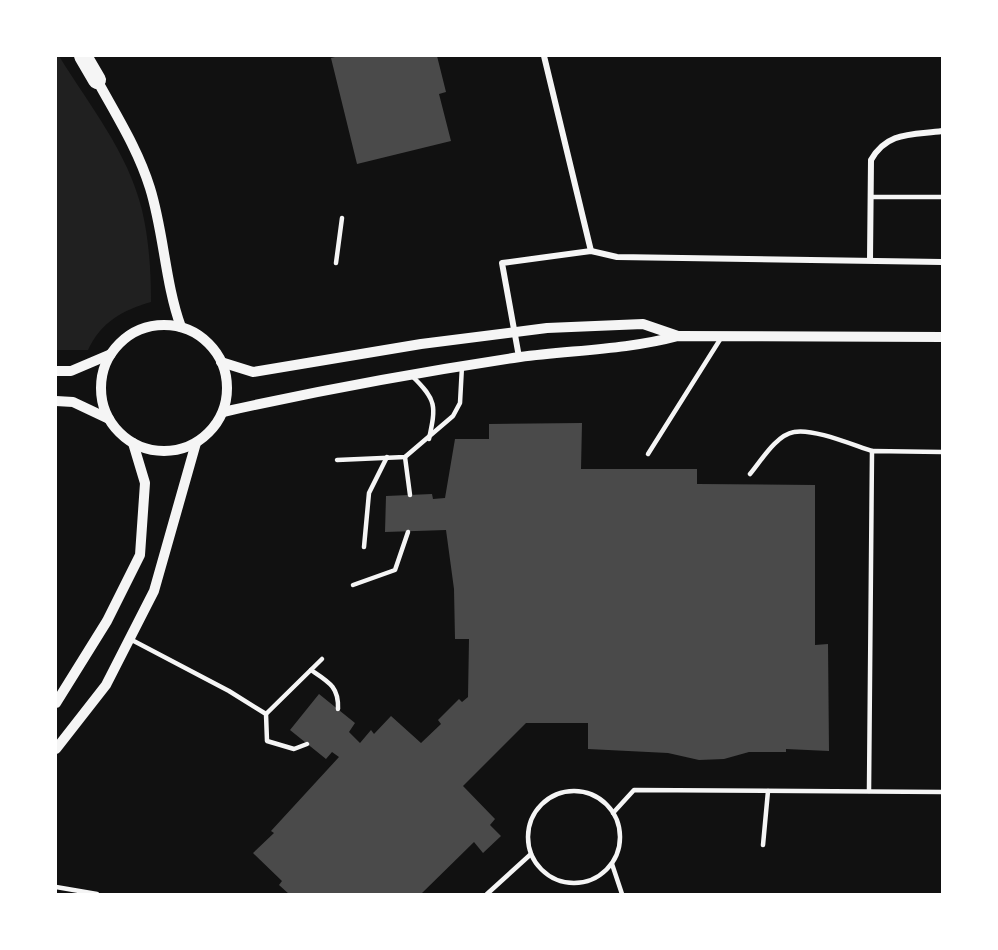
<svg xmlns="http://www.w3.org/2000/svg" width="998" height="950" viewBox="0 0 998 950" font-family="Manrope,sans-serif">
<style>
.green{fill:#202020}
.building{fill:#4a4a4a}
.lines{fill:none;stroke-linecap:round;stroke-linejoin:round}
.service{stroke:#f5f5f5;stroke-width:4.5}
.minor{stroke:#f5f5f5;stroke-width:6}
.tertiary{stroke:#f5f5f5;stroke-width:10}
.motorway{stroke:#f5f5f5;stroke-width:18}
</style>
<rect width="100%" height="100%" fill="#111"/>
<!-- green -->
<path class="green" d="M56,56h3c30,49 69,96 83,154 7,30 9,61 9,92 -28,8 -50,20 -63,48h-32z"/>
<!-- building -->
<g class="building">
<polygon points="339,56 437,56 446,92 439,94 451,141 357,164 331,58"/>
<polygon points="582,423 581,469 697,469 697,484 815,485 815,645 828,644 829,751 786,749 786,752 749,752 724,759 699,760 668,753 588,749 588,723 526,723 463,786 495,819 490,825 501,836 483,853 474,842 421,894 289,894 279,885 282,881 253,853 274,833 271,831 339,757 332,752 326,759 290,730 319,694 355,723 349,732 360,743 371,730 374,734 391,716 421,743 441,724 438,720 459,699 462,702 468,697 469,639 455,639 454,589 446,530 385,532 386,496 432,494 433,499 445,498 455,439 489,439 489,424"/>
</g>
<g class="lines">
<!-- service -->
<g class="service">
<polyline points="871,197 942,197"/>
<polyline points="336,263 342,218"/>
<path d="M412,376c25,24 24,30 17,63"/>
<polyline points="648,454 721,338"/>
<polyline points="405,457 410,495"/>
<polyline points="337,460 405,457 453,416 460,403 462,366"/>
<path d="M750,474c11,-13 26,-39 44,-42 19,-4 59,13 78,19"/>
<polyline points="364,547 369,493 387,457"/>
<polyline points="353,585 395,570 408,532"/>
<polyline points="130,639 229,691 266,714 267,741 294,749 307,744"/>
<path d="M311,670c18,12 28,17 27,39"/>
<polyline points="266,714 322,659"/>
<polyline points="869,791 872,451 942,452"/>
<circle cx="574" cy="837" r="46"/>
<polyline points="613,813 634,790 942,792"/>
<polyline points="763,845 768,791"/>
<polyline points="612,864 622,894"/>
<polyline points="56,887 97,894"/>
<polyline points="487,894 531,854"/>
</g>
<!-- minor -->
<g class="minor">
<polyline points="544,56 591,251"/>
<path d="M870,260l1,-100c16,-29 42,-25 71,-29"/>
<polyline points="519,357 502,263 591,251 617,257 942,262"/>
</g>
<!-- tertiary -->
<g class="tertiary">
<path d="M97,80c19,35 41,69 53,108 14,45 15,95 31,139"/>
<circle cx="164" cy="388" r="63"/>
<polyline points="221,362 253,372 421,344 547,328 643,324 678,336"/>
<polyline points="56,371 71,371 111,354"/>
<polyline points="56,401 73,402 109,419"/>
<path d="M223,412c98,-22 197,-40 297,-55 52,-7 106,-7 158,-21l264,1"/>
<polyline points="56,703 107,621 140,555 145,483 133,443"/>
<polyline points="56,749 106,685 154,591 196,443"/>
</g>
<!-- motorway -->
<polyline class="motorway" points="83,56 97,80"/>
</g>
<!-- border -->
<rect width="998" height="950" fill="none" stroke="#ffffff" stroke-width="114"/>
</svg>
